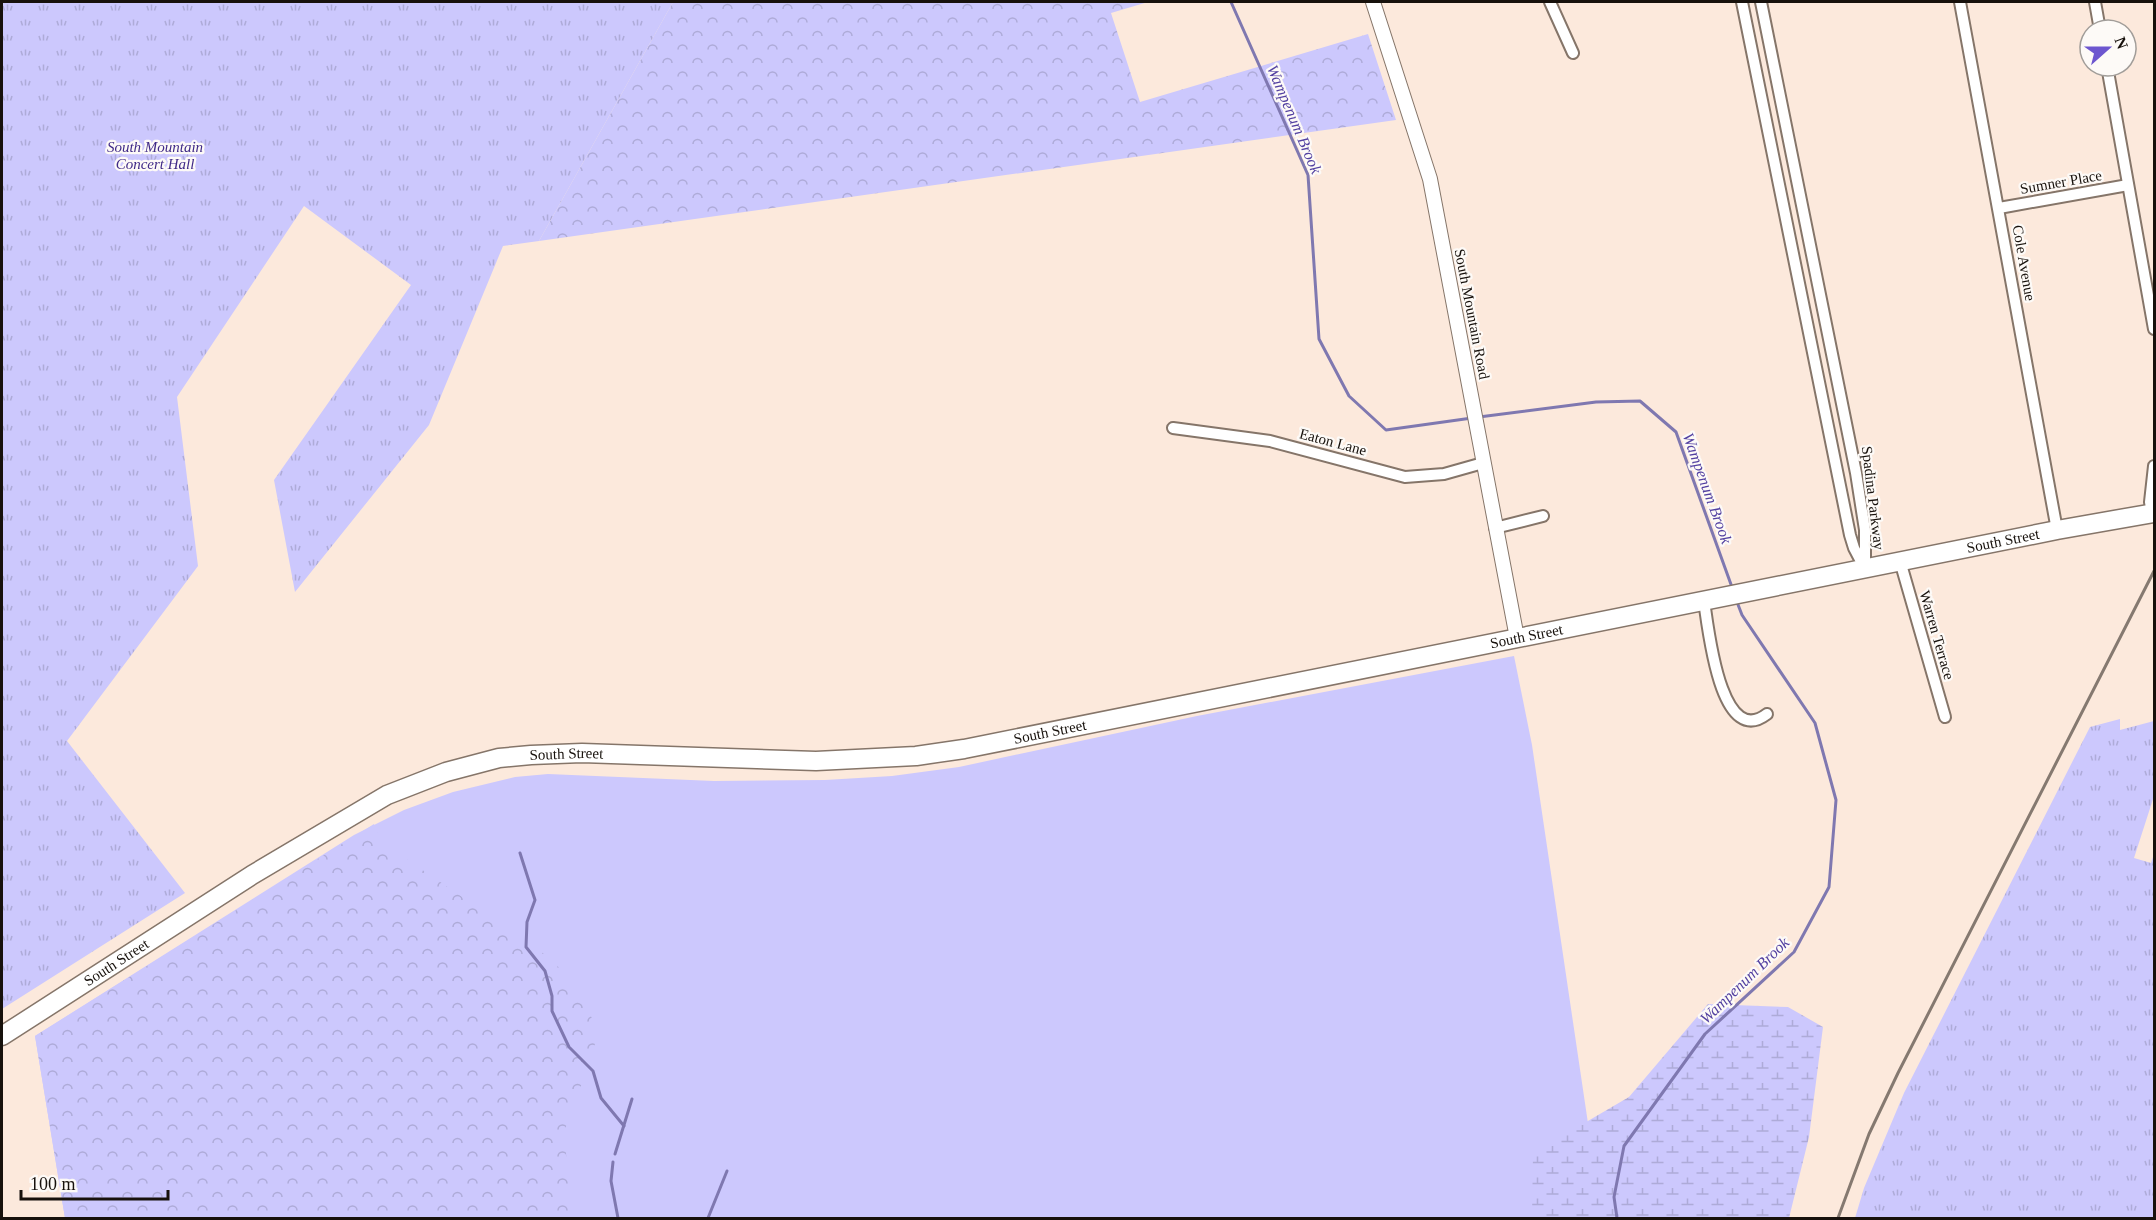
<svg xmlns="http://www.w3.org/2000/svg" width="2156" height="1220" viewBox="0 0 2156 1220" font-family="'Times New Roman',serif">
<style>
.green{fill:#ccc8fd}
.forest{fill:url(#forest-crowns)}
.wetland{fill:url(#wetland-marsh)}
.park{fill:url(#park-tufts)}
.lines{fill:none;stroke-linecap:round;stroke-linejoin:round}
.stream{stroke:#7f78b0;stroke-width:3}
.minor-casing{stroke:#857569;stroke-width:14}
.tertiary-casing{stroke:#857569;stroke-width:16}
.trunk-casing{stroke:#857569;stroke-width:21}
.minor{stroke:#fff;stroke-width:10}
.tertiary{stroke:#fff;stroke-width:14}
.trunk{stroke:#fff;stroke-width:18}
.rail{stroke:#857970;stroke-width:3}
.labels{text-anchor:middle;stroke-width:4.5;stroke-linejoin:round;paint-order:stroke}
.park-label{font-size:15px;font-style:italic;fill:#402a88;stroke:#fdfaf7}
.street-label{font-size:15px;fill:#17110c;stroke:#fdfaf7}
.water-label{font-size:16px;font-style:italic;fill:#5341a1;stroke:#fdfaf7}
</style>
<defs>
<pattern id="forest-crowns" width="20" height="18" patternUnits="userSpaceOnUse" patternTransform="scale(1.5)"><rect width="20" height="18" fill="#ccc8fd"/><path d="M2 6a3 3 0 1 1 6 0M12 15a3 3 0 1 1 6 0" fill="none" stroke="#aeabd8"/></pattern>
<pattern id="wetland-marsh" width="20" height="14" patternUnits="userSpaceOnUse" patternTransform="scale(1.5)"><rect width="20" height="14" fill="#ccc8fd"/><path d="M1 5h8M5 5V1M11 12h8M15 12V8" fill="none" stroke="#aeabd8"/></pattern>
<pattern id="park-tufts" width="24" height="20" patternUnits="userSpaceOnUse" patternTransform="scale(1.5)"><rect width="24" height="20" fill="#ccc8fd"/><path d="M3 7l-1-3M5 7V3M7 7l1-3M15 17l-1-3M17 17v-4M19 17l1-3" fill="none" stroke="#aeabd8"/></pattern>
</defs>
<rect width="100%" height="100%" fill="#fce9dc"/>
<!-- green -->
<polygon class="green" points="1514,656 1532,745 1602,1218 65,1218 35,1036 354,835 404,810 453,792 515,777 548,774 714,781 825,780 892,776 959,767 1197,716"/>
<!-- forest -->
<g class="forest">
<polygon points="673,2 1148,2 1111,13 1140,102 1368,34 1396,120 539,241"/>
<path d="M374,824l4,11 12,13c29,20 58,39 87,59 46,31 119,72 118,135 -1,31 -25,54 -29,85 -3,30 7,61 3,91h-504l-30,-182z"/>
</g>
<!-- wetland -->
<polygon class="wetland" points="1708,1004 1788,1007 1823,1027 1809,1137 1789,1218 1532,1218 1533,1153 1629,1097"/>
<!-- park -->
<g class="park">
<polygon points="2,2 673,2 539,241 503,246 429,425 295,592 274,480 411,285 304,206 177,397 198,566 67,741 185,893 2,1009"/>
<polygon points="2120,719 2120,730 2154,721 2154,796 2134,858 2151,863 2154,854 2154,1218 1855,1218 1864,1188 1904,1093 2090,727"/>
</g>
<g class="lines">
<!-- stream -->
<g class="stream">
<polyline points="1231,2 1308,175 1319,339 1349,396 1386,430 1472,418"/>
<polyline points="1479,417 1596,402 1640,401 1676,432 1733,590"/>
<polyline points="520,853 535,900 527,922 526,947 545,971 552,996 552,1011 569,1047 593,1071 601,1098 624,1126"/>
<polyline points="615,1154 632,1099"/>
<polyline points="613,1162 611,1181 618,1218"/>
<polyline points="708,1218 727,1171"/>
<polyline points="1617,1218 1614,1197 1624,1146 1705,1034 1794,952 1829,887 1836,800 1815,723 1742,615 1737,602"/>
</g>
<!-- minor casing -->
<g class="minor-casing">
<g id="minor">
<polyline points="1550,2 1573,53"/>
<polyline points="1742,2 1850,535 1854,548 1865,569"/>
<polyline points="1761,2 1856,473 1865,530 1865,569"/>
<polyline points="1960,2 2057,530"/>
<polyline points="2095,2 2100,30"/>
<polyline points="2107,66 2154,329"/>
<polyline points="1999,208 2128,185"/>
<polyline points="1173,428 1270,441 1405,477 1444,474 1483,463"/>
<polyline points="2152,513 2150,502 2154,466"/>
<polyline points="1495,528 1543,516"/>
<polyline points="1900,561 1945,717"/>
<path d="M1704,601c4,25 16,149 63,113"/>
</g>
</g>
<!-- tertiary casing -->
<g class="tertiary-casing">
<polyline id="tertiary" points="1373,2 1430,179 1517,638"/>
</g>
<!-- trunk casing -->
<g class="trunk-casing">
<g id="trunk">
<path id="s1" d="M2,1036l250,-161 135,-80 59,-23 53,-14 32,-3 51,-2 234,8 100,-5 48,-7 1093,-219 97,-17"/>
</g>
</g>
<!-- minor -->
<use href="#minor" class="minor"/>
<!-- tertiary -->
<use href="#tertiary" class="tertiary"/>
<!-- trunk -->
<use href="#trunk" class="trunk"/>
<!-- rail -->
<polyline class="rail" points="1838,1218 1869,1134 1898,1073 2154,571"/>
</g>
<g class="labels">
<!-- park labels -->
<g class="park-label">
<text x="155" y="152">South Mountain<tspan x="155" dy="17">Concert Hall</tspan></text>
</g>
<!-- street labels -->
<g class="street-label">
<text transform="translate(2061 182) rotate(-10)" y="5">Sumner Place</text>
<text transform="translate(2024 263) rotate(80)" y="5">Cole Avenue</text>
<text transform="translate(1472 314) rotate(79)" y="5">South Mountain Road</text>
<text transform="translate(1333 442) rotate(15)" y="5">Eaton Lane</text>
<text transform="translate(1873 498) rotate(83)" y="5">Spadina Parkway</text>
<text dy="5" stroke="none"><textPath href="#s1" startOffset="2098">South Street</textPath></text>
<text transform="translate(1937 635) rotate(74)" y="5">Warren Terrace</text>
<text dy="5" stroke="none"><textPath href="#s1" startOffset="1612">South Street</textPath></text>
<text dy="5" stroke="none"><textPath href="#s1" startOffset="1126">South Street</textPath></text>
<text dy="5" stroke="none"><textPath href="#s1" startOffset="640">South Street</textPath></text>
<text dy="5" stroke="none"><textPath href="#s1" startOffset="136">South Street</textPath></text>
</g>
<!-- water labels -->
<g class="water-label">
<text transform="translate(1295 119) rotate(67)" y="6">Wampenum Brook</text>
<text transform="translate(1708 488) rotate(70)" y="6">Wampenum Brook</text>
<text transform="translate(1744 980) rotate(-44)" y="6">Wampenum Brook</text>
</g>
</g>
<!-- border -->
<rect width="2156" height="1220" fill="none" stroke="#17110c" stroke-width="6"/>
<!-- north arrow -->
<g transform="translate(2108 48) rotate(69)"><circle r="28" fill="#fdfaf7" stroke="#a19d99" stroke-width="1.5"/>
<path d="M0-4.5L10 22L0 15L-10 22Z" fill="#6d56cf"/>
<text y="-9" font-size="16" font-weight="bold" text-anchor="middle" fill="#17110c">N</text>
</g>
<!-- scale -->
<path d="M21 1190v9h147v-9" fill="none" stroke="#17110c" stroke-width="3"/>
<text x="30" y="1190" font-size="18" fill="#17110c" stroke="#fdfaf7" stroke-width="4.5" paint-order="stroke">100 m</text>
</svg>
